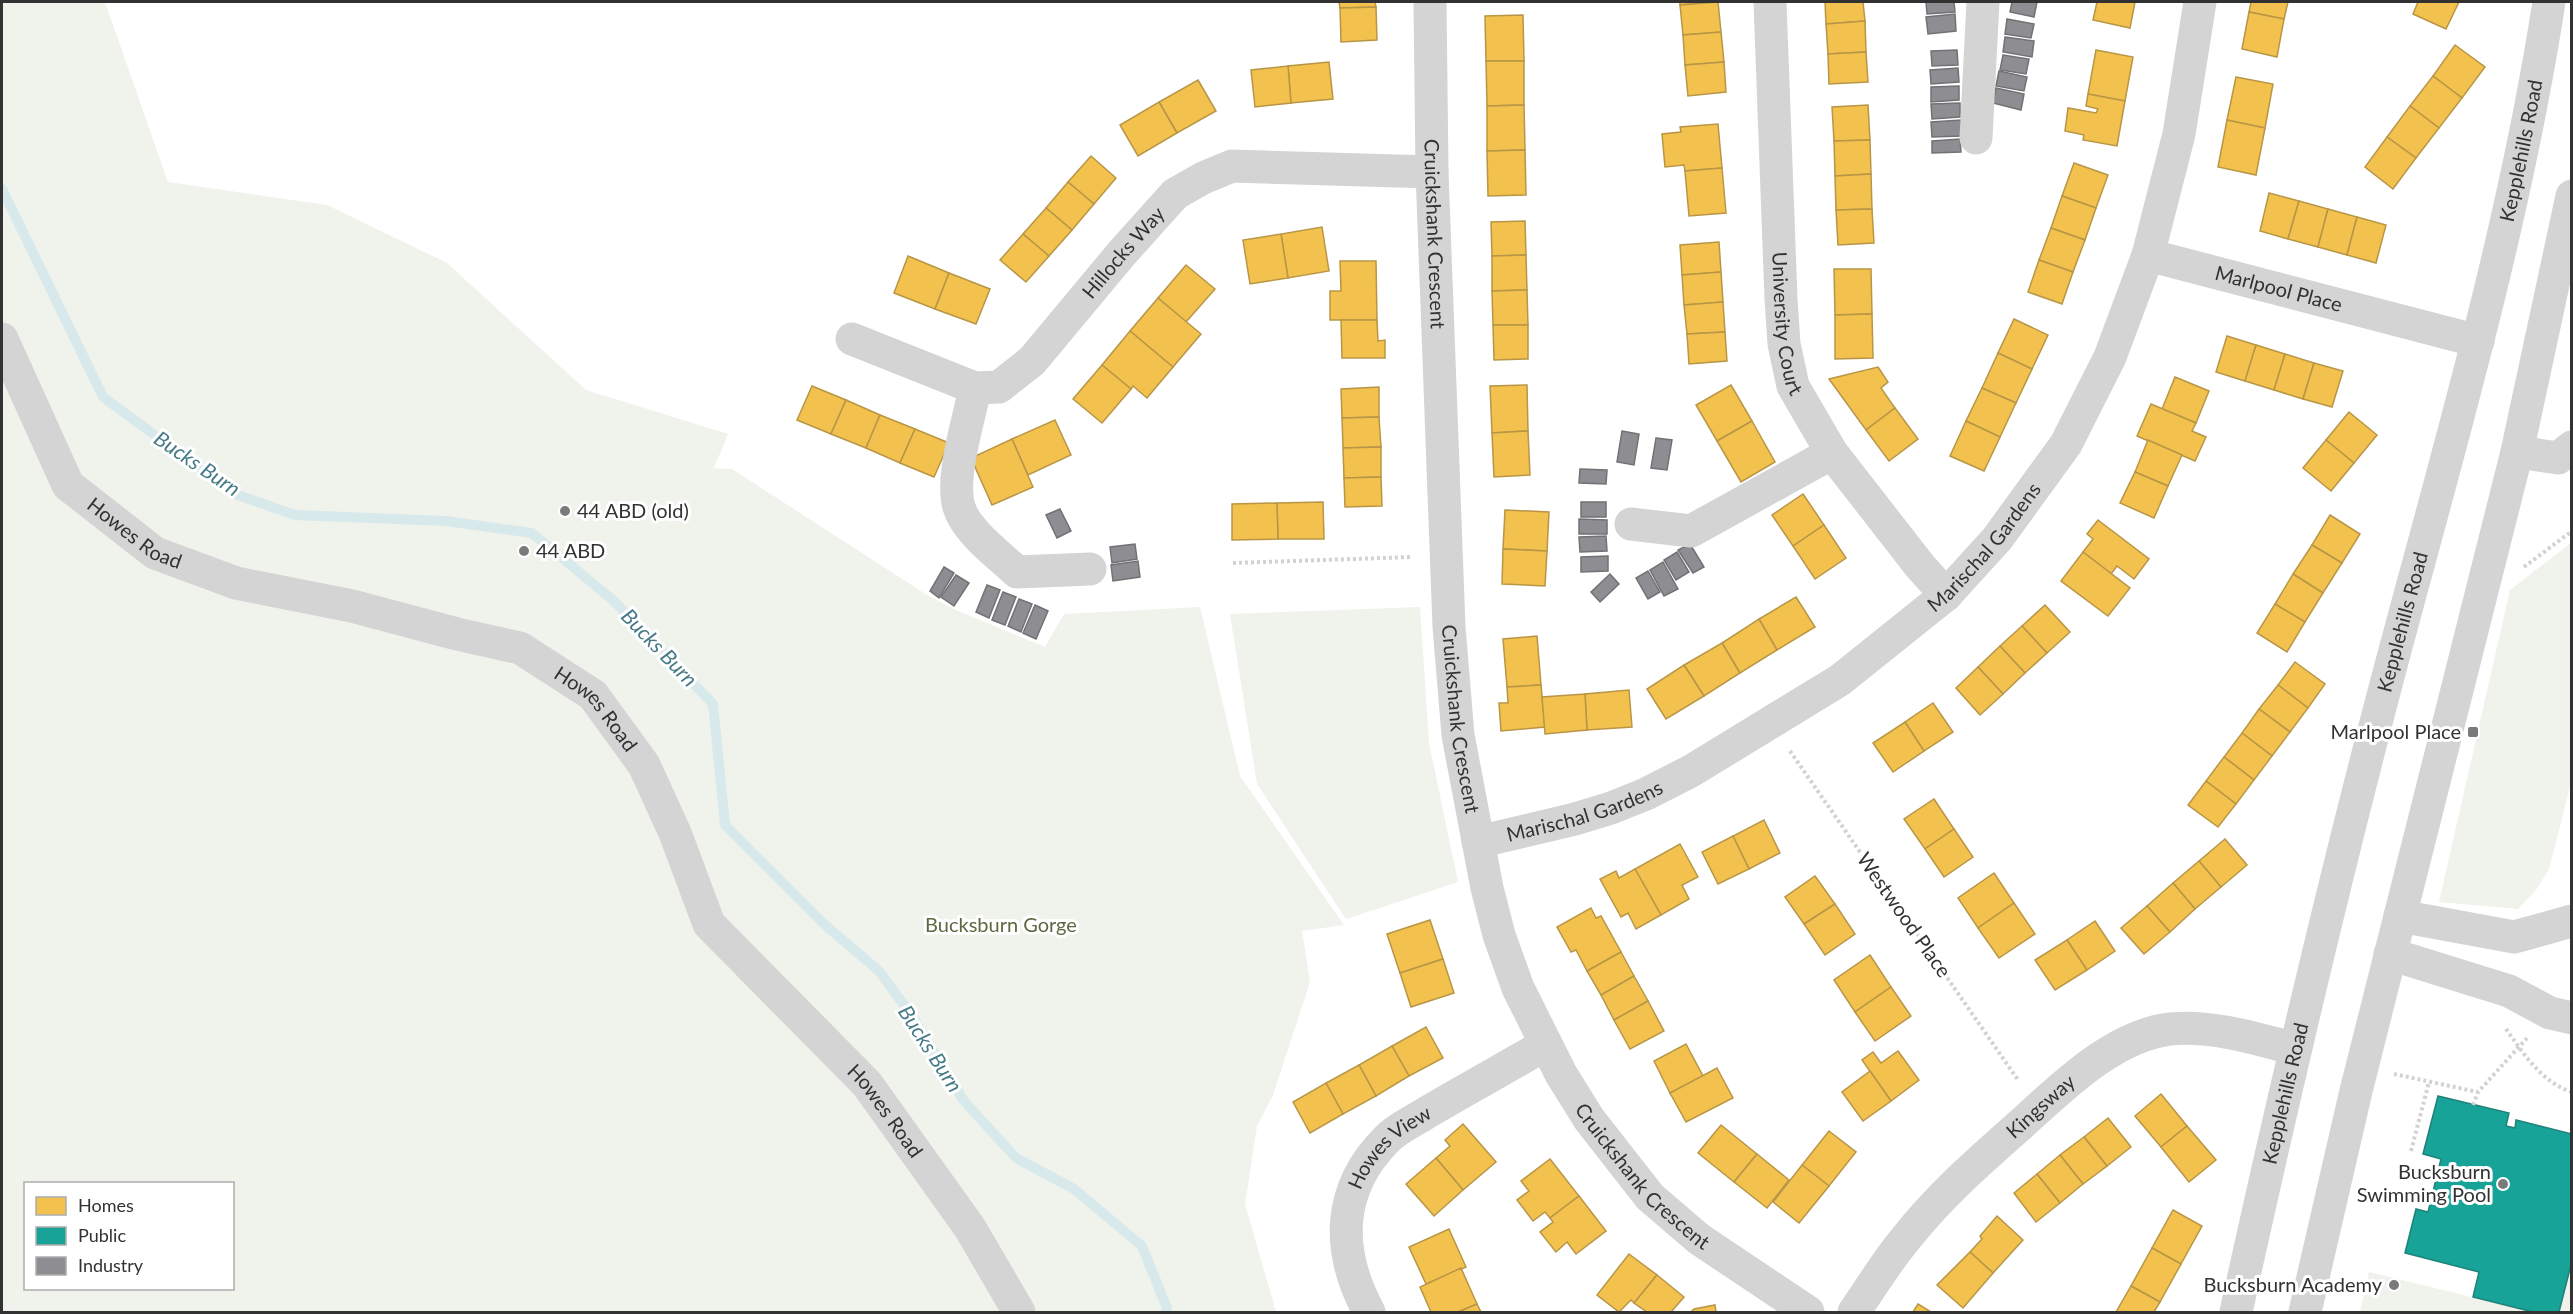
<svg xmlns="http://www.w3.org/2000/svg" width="2573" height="1314" viewBox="0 0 2573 1314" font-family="Lato,sans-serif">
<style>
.green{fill:#f0f2ec;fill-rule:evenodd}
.homes{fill:#f2c14e;stroke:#b89646;stroke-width:1.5}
.public{fill:#17a398;stroke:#1f8179;stroke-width:1.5}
.industry{fill:#8d8d92;stroke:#727275;stroke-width:1.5}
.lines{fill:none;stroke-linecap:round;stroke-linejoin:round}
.stream{stroke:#d8e9ec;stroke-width:10}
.path{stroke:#d2d2d2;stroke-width:4;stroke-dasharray:3 3;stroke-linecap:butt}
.minor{stroke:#d4d4d4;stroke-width:33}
.poi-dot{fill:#7a7a7a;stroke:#fff;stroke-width:2}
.labels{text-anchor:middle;stroke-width:6;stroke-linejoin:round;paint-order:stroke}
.street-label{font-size:20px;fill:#323232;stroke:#fff}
.poi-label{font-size:20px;fill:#323232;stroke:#fff;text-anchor:end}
.park-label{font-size:20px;fill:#5d6943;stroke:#fff}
.water-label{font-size:21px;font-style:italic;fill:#457a86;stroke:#fff}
</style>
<rect width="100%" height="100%" fill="#fff"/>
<!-- green -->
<g class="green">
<path d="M2,2h103l63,180 159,23 120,58 139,127 142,44 -14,34 18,1 195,126 29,15 89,37 19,-33 136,-7 40,169 104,149 -42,6 8,51 -37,113 -16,31 -12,78 31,108h-1274zM26,1184h206v104h-206z"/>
<polygon points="2571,543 2571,783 2549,869 2536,890 2518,909 2439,902 2510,590"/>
<polygon points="1420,607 1429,743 1458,882 1346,919 1257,784 1230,614"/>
<polygon points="2571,1261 2571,1312 2559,1312"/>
<polygon points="2369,1272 2533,1312 2360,1312"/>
</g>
<!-- homes -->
<g class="homes">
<polygon points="1339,2 1375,2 1376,7 1340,8"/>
<polygon points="1680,2 1718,2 1680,5"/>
<polygon points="1718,2 1721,32 1683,35 1680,5"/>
<polygon points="1825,2 1863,2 1865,21 1826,24"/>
<polygon points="2097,2 2135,2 2130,28 2093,20"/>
<polygon points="2251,2 2288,2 2284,19 2249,12"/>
<polygon points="2418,2 2459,2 2446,29 2413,14"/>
<polygon points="1376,7 1377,40 1341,42 1340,8"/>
<polygon points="2249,12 2284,19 2277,57 2242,49"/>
<polygon points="1523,15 1524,61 1486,61 1485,16"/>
<polygon points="1865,21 1866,52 1828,54 1826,24"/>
<polygon points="1721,32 1724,62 1685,65 1683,35"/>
<polygon points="2455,45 2485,67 2462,98 2433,76"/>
<polygon points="2096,50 2133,57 2125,101 2088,94"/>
<polygon points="1866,52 1868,82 1829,84 1828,54"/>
<polygon points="1486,61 1524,61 1524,105 1487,106"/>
<polygon points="1329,62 1333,99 1291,103 1288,66"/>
<polygon points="1724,62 1726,92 1688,96 1685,65"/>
<polygon points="1288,66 1291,103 1255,107 1251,70"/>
<polygon points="2433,76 2462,98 2439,128 2410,106"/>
<polygon points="2236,77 2273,84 2265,128 2227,120"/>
<polygon points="1198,80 1216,111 1177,133 1159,102"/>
<polygon points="2088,94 2125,101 2117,146 2083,140 2084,135 2065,131 2068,108 2096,113 2098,109 2086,106"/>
<polygon points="1159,102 1177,133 1138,156 1120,125"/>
<polygon points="1524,105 1525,150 1487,151 1487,106"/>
<polygon points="1868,105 1870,140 1834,141 1832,107"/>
<polygon points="2410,106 2439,128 2416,158 2387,137"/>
<polygon points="2227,120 2265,128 2256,175 2218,167"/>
<polygon points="1718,124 1722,168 1685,171 1684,165 1665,167 1662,134 1681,132 1680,127"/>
<polygon points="2387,137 2416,158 2393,189 2365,167"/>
<polygon points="1870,140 1871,174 1835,176 1834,141"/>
<polygon points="1525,150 1526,195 1488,196 1487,151"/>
<polygon points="1091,156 1116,178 1094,204 1068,182"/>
<polygon points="2074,163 2108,175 2096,208 2062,196"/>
<polygon points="1722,168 1726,213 1689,216 1685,171"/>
<polygon points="1871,174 1872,209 1836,210 1835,176"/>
<polygon points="1068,182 1094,204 1072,230 1046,208"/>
<polygon points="2269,193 2299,201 2288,239 2260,231"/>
<polygon points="2062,196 2096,208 2085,240 2051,228"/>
<polygon points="2299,201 2328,209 2318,247 2288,239"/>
<polygon points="1046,208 1072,230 1049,256 1023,234"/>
<polygon points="1872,209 1874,243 1838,245 1836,210"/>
<polygon points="2328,209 2357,217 2347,255 2318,247"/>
<polygon points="2357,217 2386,225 2376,263 2347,255"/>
<polygon points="1525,221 1526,255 1492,256 1491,222"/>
<polygon points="1322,227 1329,271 1288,278 1281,234"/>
<polygon points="2051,228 2085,240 2073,272 2039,260"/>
<polygon points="1023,234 1049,256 1026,282 1000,260"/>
<polygon points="1281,234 1288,278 1250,284 1243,240"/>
<polygon points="1719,242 1721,272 1682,275 1680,245"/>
<polygon points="1526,255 1527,290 1492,291 1492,256"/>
<polygon points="908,256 949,273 935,309 894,293"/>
<polygon points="2039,260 2073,272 2062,304 2028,292"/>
<polygon points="1340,261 1376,261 1377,320 1330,320 1330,291 1341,291"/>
<polygon points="1186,265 1215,289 1186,322 1158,298"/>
<polygon points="1834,269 1871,269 1872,314 1835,315"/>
<polygon points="1721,272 1723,302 1684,305 1682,275"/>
<polygon points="949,273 990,289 976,324 935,309"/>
<polygon points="1527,290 1528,325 1493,325 1492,291"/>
<polygon points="1158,298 1201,334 1173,367 1130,331"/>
<polygon points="1723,302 1725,332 1687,334 1684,305"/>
<polygon points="1872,314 1873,358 1835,359 1835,315"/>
<polygon points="2014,319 2048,335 2032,369 1998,353"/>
<polygon points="1341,320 1377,320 1378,341 1385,340 1385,358 1342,358"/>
<polygon points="1493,325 1528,325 1528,359 1494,360"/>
<polygon points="1130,331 1173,367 1147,398 1133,386 1131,389 1102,365"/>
<polygon points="1725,332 1727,361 1689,364 1687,334"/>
<polygon points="2227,336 2256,345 2245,381 2216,372"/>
<polygon points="2256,345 2285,354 2274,390 2245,381"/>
<polygon points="1998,353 2032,369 2016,403 1982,388"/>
<polygon points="2285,354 2314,363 2303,399 2274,390"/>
<polygon points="2314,363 2343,371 2332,407 2303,399"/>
<polygon points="1102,365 1131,389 1102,423 1073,399"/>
<polygon points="1878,367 1888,382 1881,388 1895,408 1866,430 1829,379"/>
<polygon points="2175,377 2209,391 2196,423 2162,409"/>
<polygon points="1527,385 1528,431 1492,433 1490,386"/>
<polygon points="1731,385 1752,421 1717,441 1696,405"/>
<polygon points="812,386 846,400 831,434 797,420"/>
<polygon points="1379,387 1379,417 1342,418 1341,389"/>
<polygon points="1982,388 2016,403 2000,437 1966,421"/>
<polygon points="846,400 880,415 866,448 831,434"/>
<polygon points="2151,404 2196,423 2192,431 2206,437 2195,461 2137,436"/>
<polygon points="1895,408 1918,439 1889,461 1866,430"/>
<polygon points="2349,412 2377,435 2354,463 2326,440"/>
<polygon points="880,415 915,429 900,463 866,448"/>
<polygon points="1379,417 1381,447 1343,448 1342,418"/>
<polygon points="1055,420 1071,455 1028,475 1012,439"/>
<polygon points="1752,421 1775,462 1741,482 1717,441"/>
<polygon points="1966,421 2000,437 1984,471 1950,456"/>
<polygon points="915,429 949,443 934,477 900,463"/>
<polygon points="1528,431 1530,475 1494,477 1492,433"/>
<polygon points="1012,439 1033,487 992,505 971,458"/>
<polygon points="2148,440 2182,455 2168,486 2135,472"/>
<polygon points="2326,440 2354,463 2331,491 2303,468"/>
<polygon points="1381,447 1381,477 1344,478 1343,448"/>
<polygon points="2135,472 2168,486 2154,518 2120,503"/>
<polygon points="1381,477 1382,506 1345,507 1344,478"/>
<polygon points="1803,494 1824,525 1793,546 1772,515"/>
<polygon points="1323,502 1324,539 1278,539 1277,503"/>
<polygon points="1277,503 1278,539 1232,540 1232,504"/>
<polygon points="1505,510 1549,512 1547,551 1503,549"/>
<polygon points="2330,515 2360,534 2342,563 2312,545"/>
<polygon points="2098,520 2149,559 2134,579 2117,566 2111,574 2083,552 2093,539 2087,534"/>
<polygon points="1824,525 1846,558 1815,579 1793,546"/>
<polygon points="2312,545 2342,563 2323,593 2293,574"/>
<polygon points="1503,549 1547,551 1545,586 1502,584"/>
<polygon points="2083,552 2130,588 2108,616 2061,581"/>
<polygon points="2293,574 2323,593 2305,622 2275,604"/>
<polygon points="1796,597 1815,627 1777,650 1759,619"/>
<polygon points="2275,604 2305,622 2287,652 2257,633"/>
<polygon points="2045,605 2070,632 2047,653 2022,626"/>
<polygon points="1759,619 1777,650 1740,673 1722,643"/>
<polygon points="2022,626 2047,653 2025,673 2000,646"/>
<polygon points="1537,636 1541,685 1507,687 1503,639"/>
<polygon points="1722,643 1740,673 1704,696 1684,665"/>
<polygon points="2000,646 2025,673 2003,694 1978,667"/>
<polygon points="2295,662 2325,684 2308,708 2278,685"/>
<polygon points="1684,665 1704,696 1666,719 1647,689"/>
<polygon points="1978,667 2003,694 1980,715 1956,688"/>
<polygon points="1541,685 1545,727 1501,731 1499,703 1508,703 1507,687"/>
<polygon points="2278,685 2308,708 2290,732 2259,709"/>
<polygon points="1629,690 1632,727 1587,730 1585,694"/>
<polygon points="1585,694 1587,730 1545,734 1542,697"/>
<polygon points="1933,703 1953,732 1924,751 1905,722"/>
<polygon points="2259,709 2290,732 2272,756 2242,733"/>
<polygon points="1905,722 1924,751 1893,772 1873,743"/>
<polygon points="2242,733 2272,756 2254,780 2224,757"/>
<polygon points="2224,757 2254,780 2236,804 2206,781"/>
<polygon points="2206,781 2236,804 2218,827 2188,805"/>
<polygon points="1934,799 1954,829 1925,849 1904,819"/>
<polygon points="1764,820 1780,853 1749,869 1733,836"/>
<polygon points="1954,829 1973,857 1944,877 1925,849"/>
<polygon points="1733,836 1749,869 1718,884 1702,852"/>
<polygon points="2225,839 2247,865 2221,887 2199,861"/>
<polygon points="1680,844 1698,877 1682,885 1689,899 1661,915 1635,869"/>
<polygon points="2199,861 2221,887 2195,909 2173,883"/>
<polygon points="1635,869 1661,915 1636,929 1628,913 1621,917 1600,879 1616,871 1619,878"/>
<polygon points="1994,873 2014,903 1978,928 1958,898"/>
<polygon points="1815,876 1835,904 1804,924 1785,897"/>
<polygon points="2173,883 2195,909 2170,932 2147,906"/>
<polygon points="2014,903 2035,934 1999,958 1978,928"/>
<polygon points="1835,904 1855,934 1825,955 1804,924"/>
<polygon points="2147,906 2170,932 2144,954 2121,928"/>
<polygon points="1591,908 1596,918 1601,916 1621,952 1587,971 1576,950 1571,952 1557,927"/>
<polygon points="1430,920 1443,959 1400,973 1387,934"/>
<polygon points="2095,921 2115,951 2087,970 2067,940"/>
<polygon points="2067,940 2087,970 2055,990 2035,960"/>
<polygon points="1621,952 1634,976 1601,995 1587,971"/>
<polygon points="1870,955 1891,987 1855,1012 1834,980"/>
<polygon points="1443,959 1454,993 1411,1007 1400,973"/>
<polygon points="1634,976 1648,1001 1614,1020 1601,995"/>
<polygon points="1891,987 1911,1016 1875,1041 1855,1012"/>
<polygon points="1648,1001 1664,1031 1630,1049 1614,1020"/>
<polygon points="1426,1027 1443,1058 1409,1076 1392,1046"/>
<polygon points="1686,1044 1703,1076 1670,1093 1654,1061"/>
<polygon points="1392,1046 1409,1076 1376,1096 1359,1065"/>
<polygon points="1898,1051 1919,1080 1891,1101 1862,1060 1873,1052 1881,1063"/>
<polygon points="1359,1065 1376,1096 1343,1114 1326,1083"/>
<polygon points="1717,1068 1733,1098 1686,1122 1670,1093"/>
<polygon points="1870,1071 1891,1101 1863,1121 1842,1092"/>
<polygon points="1326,1083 1343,1114 1310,1133 1293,1102"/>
<polygon points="2161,1094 2187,1126 2161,1147 2135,1116"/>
<polygon points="2108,1118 2131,1147 2107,1166 2084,1137"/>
<polygon points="1463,1124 1496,1162 1463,1190 1436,1158 1450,1146 1445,1140"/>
<polygon points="1721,1125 1757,1154 1734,1182 1698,1153"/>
<polygon points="2187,1126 2216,1160 2189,1182 2161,1147"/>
<polygon points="1829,1131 1856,1152 1829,1186 1802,1165"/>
<polygon points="2084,1137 2107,1166 2083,1184 2060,1155"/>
<polygon points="1757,1154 1789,1180 1767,1208 1734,1182"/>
<polygon points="2060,1155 2083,1184 2060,1203 2037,1174"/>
<polygon points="1436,1158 1463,1190 1434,1216 1406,1184"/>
<polygon points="1550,1159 1579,1196 1550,1218 1545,1212 1533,1221 1517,1200 1529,1191 1521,1181"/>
<polygon points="1802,1165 1829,1186 1799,1223 1773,1202"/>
<polygon points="2037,1174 2060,1203 2036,1222 2014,1193"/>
<polygon points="1579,1196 1606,1231 1576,1254 1567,1242 1556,1252 1540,1232 1553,1222 1550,1218"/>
<polygon points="2173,1210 2202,1226 2181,1264 2152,1248"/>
<polygon points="1997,1216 2023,1240 1993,1273 1970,1252 1982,1239 1980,1236"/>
<polygon points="1449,1229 1466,1267 1426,1284 1409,1247"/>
<polygon points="2152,1248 2181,1264 2160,1302 2131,1286"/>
<polygon points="1970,1252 1993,1273 1963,1308 1937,1285"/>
<polygon points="1629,1254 1657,1275 1634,1303 1631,1300 1619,1312 1597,1295"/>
<polygon points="1461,1268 1477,1304 1458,1312 1431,1312 1420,1287"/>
<polygon points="1657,1275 1684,1297 1671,1312 1647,1312 1634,1303"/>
<polygon points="2131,1286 2160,1302 2154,1312 2116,1312"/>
<polygon points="1477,1304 1481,1312 1458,1312"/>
<polygon points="1918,1304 1931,1312 1913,1312"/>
<polygon points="1715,1305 1716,1312 1691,1312 1694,1309"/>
</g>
<!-- public -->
<polygon class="public" points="2438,1096 2509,1113 2506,1126 2515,1128 2516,1120 2572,1134 2572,1261 2559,1312 2533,1312 2473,1297 2479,1272 2405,1253 2416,1209 2428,1212 2441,1159 2423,1154"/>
<!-- industry -->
<g class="industry">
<polygon points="1926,2 1954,2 1955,12 1927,14"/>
<polygon points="2012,2 2037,2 2034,17 2010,12"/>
<polygon points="1955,14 1956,31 1928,34 1926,17"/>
<polygon points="2007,19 2034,24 2031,38 2005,34"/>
<polygon points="2005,37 2034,41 2032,57 2003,52"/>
<polygon points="1957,50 1958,65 1932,66 1931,51"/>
<polygon points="2003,55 2029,59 2026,74 2000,70"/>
<polygon points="1958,68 1959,82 1931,84 1930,70"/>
<polygon points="1999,71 2027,77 2024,91 1996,86"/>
<polygon points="1959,86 1959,100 1931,102 1931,87"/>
<polygon points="1996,88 2024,94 2021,110 1993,103"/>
<polygon points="1960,103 1960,117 1932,119 1931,104"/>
<polygon points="1961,120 1962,136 1932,137 1931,122"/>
<polygon points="1960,139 1961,152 1932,153 1932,141"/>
<polygon points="1622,431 1639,434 1634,465 1617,462"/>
<polygon points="1656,438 1672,440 1667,470 1651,468"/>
<polygon points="1580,469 1607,470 1606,484 1579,483"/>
<rect x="1581" y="502" width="25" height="15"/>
<polygon points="1060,509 1071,531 1057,538 1046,515"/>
<polygon points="1579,519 1607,520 1607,534 1579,534"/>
<polygon points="1606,536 1607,551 1580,552 1579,537"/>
<polygon points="1135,544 1137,559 1112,563 1110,547"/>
<polygon points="1690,544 1704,567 1693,573 1678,550"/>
<polygon points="1677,552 1689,572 1676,580 1664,560"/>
<polygon points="1608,556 1608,571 1581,572 1581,557"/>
<polygon points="1138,561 1140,577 1113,581 1111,565"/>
<polygon points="1663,562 1678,589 1664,596 1650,570"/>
<polygon points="944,567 954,573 939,598 930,591"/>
<polygon points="1648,571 1660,592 1648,599 1636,578"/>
<polygon points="1610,574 1619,584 1600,602 1591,592"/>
<polygon points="956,575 969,583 954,606 941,597"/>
<polygon points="987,585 1000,590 989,618 976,612"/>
<polygon points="1003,592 1016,597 1005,625 992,620"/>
<polygon points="1019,599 1032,604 1021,632 1008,626"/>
<polygon points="1035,605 1048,611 1036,639 1023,633"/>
</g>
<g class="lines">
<!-- stream -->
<polyline class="stream" points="2,189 103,397 235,494 295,515 446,521 532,533 614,601 713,704 725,825 824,924 879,971 910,1013 964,1101 1016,1158 1074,1189 1142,1246 1167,1308 1166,1312"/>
<!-- path -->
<g class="path">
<polyline points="1233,563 1412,557"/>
<polyline points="2524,567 2572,531"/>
<polyline points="1790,751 2018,1080"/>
<path d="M2506,1029c18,25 35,53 66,63"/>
<polyline points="2394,1074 2478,1092"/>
<polyline points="2473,1105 2478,1092 2527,1038"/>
<polyline points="2411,1151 2429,1082"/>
</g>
<!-- minor -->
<g class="minor">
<path id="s1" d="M1430,2l2,170 17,455 9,108 29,153 12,47 19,53 43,86 28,45 61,78 49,42 109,73"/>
<path id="s2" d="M1770,2l11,297 3,45 9,42 39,67 88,113 26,29"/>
<polyline points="1976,138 1983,2"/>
<path id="s3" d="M2148,255l330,86"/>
<path id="s4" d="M2,339l66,146 87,68 81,30 116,23 105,28 63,14 73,47 51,70 31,68 34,91 158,160 103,144 49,84"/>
<path id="s5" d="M852,339l123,49 24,-1 33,-26 90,-108 53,-59 28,-16 29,-12 200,6"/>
<path d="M975,388c-6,32 -25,89 -16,119 7,24 40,48 58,65l73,-3"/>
<polyline points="2517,452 2558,458 2572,447"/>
<polyline points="1631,524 1691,531 1832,453"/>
<path id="s6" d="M1478,842l97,-23 36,-11 35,-14 45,-23 149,-91 106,-85 51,-56 69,-95 44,-87 38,-102 31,-121 21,-132"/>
<polyline points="2400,916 2514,937 2572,921"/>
<polyline points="2390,954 2509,991 2550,1013 2572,1018"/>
<path id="s7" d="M1369,1312c-33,-61 -33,-123 19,-174 10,-10 26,-17 38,-25 39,-23 79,-45 119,-68"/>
<path id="s8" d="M1854,1312c16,-23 31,-48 49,-70 34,-44 74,-79 116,-116 41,-37 93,-90 151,-97 41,-4 85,9 125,20"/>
<path id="s9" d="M2236,1312c47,-214 97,-427 153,-639 59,-222 125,-444 160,-671"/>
<polyline points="2305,1312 2356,1091 2517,452 2572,196"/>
</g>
</g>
<!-- markers -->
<g class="poi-dot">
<circle cx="565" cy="511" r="6"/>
<circle cx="524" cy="551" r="6"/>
<rect x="2467" y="726" width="12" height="12" rx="3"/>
<circle cx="2503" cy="1184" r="6"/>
<circle cx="2394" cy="1285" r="6"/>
</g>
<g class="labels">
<!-- street labels -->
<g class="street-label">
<text dy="7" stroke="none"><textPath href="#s9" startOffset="1196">Kepplehills Road</textPath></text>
<text dy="7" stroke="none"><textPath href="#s1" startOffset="232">Cruickshank Crescent</textPath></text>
<text dy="7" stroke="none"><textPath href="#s5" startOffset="340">Hillocks Way</textPath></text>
<text dy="7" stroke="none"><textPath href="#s3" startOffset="135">Marlpool Place</textPath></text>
<text dy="7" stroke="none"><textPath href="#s2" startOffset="322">University Court</textPath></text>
<text dy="7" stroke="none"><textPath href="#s4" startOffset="243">Howes Road</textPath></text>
<text dy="7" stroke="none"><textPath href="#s6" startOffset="597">Marischal Gardens</textPath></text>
<text dy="7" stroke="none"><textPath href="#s9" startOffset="710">Kepplehills Road</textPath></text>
<text dy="7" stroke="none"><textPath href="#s4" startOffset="747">Howes Road</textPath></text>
<text dy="7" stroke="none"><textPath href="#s1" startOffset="718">Cruickshank Crescent</textPath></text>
<text dy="7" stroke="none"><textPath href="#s6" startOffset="111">Marischal Gardens</textPath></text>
<text transform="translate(1904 915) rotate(55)" y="7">Westwood Place</text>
<text dy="7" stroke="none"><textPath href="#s9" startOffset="224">Kepplehills Road</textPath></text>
<text dy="7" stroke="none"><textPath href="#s8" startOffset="279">Kingsway</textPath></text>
<text dy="7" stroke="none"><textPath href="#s4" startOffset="1251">Howes Road</textPath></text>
<text dy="7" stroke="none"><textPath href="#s7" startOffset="184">Howes View</textPath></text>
<text dy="7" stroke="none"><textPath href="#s1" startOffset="1222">Cruickshank Crescent</textPath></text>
</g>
<!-- poi labels -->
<g class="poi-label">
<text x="577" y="518" text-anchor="start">44 ABD (old)</text>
<text x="536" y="558" text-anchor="start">44 ABD</text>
<text x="2461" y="739">Marlpool Place</text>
<text x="2491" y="1179">Bucksburn<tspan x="2491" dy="23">Swimming Pool</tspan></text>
<text x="2382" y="1292">Bucksburn Academy</text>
</g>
<!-- park labels -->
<g class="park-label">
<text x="1001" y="932">Bucksburn Gorge</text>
</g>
<!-- water labels -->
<g class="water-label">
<text transform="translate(197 464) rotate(34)" y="7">Bucks Burn</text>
<text transform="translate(659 648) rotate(46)" y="7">Bucks Burn</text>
<text transform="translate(930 1049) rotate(57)" y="7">Bucks Burn</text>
</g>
</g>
<!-- border -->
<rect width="2573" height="1314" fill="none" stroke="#323232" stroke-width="6"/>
<!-- legend -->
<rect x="24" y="1182" width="210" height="108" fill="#ffffff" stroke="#adadad" stroke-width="1.5"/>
<rect x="36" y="1197" width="30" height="18" fill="#f2c14e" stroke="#adadad" stroke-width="1.5"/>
<text x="78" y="1212" font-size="18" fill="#323232">Homes</text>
<rect x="36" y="1227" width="30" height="18" fill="#17a398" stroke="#adadad" stroke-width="1.5"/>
<text x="78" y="1242" font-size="18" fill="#323232">Public</text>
<rect x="36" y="1257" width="30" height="18" fill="#8d8d92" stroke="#adadad" stroke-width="1.5"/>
<text x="78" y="1272" font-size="18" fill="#323232">Industry</text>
</svg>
